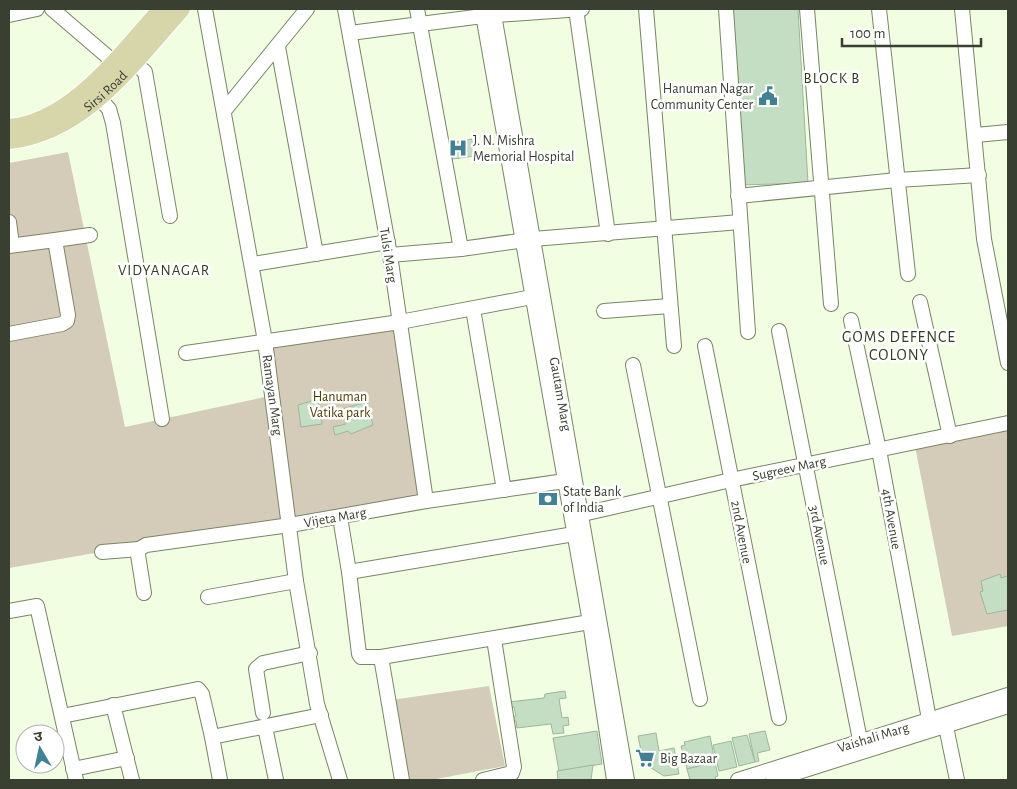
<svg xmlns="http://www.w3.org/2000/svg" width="1017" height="789" viewBox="0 0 1017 789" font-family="'Alegreya Sans','Noto Sans Devanagari',sans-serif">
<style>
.green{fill:#d4ccb8}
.building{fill:#c3dec2;stroke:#9db79d}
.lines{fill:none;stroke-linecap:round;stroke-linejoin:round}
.minor-casing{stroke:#798567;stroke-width:16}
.major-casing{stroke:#fff;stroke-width:20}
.minor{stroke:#fff;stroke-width:14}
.major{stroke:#d7d6aa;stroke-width:18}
.labels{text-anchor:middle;stroke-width:5;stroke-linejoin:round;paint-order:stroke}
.poi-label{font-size:14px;fill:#393f31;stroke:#fff;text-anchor:start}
.street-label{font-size:14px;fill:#393f31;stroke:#fff}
.park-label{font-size:14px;fill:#4d3b03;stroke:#fff}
.neighbourhood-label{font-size:15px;letter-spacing:1px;fill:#323d21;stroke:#fff}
.quarter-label{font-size:16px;letter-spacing:1px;fill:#323d21;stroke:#fff}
</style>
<rect width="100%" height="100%" fill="#f2fee2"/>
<!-- green -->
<g class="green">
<polygon points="68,152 125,427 265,397 283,520 9,568 9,163"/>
<polygon points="393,327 419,495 294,519 267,345"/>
<polygon points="1008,429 1008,626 952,636 915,446"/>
<polygon points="489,686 505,766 431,780 409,780 391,700"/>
</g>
<!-- building -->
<g class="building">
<polygon points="727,9 798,9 808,183 741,185"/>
<polygon points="472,139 475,156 445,160 442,144"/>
<polygon points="318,399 322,424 301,427 298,405"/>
<polygon points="367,402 373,425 351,434 348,431 335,435 333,427 346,424 342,409"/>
<polygon points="1000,574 1001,578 1008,576 1008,610 987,614 980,592 983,591 981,581"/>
<polygon points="565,691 566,698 559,699 562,718 568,717 569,725 563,726 564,733 553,734 551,724 517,728 516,721 511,721 511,717 516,716 514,707 510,708 509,702 544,698 545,694"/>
<polygon points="597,731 602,764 559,771 553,738"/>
<polygon points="765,731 770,750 757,753 759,761 755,762 749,734"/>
<polygon points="656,733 659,751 674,748 679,774 664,776 648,766 643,760 638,736"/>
<polygon points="747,735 755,762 739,766 732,738"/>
<polygon points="710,736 715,762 687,769 681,746 685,745 684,742"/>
<polygon points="731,741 737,767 719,771 713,745"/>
<polygon points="715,762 718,776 715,777 716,780 690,780 687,769"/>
<polygon points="593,765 591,780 558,780 557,771"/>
</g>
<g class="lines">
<!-- minor casing -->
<g class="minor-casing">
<g id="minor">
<polyline points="52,9 122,69"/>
<polyline points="205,9 265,341 296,581 317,704 340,780"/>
<polyline points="345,9 390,255 426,501"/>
<polyline points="417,9 461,249"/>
<polyline points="482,9 590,622 614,780"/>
<polyline points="493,9 627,780"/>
<polyline points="576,9 608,234"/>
<polyline points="646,9 674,346"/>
<polyline points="726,9 748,332"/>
<polyline points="807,9 831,304"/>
<polyline points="879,9 908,274"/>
<polyline points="962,9 984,239 1008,363"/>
<polyline points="9,15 37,9"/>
<polyline points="350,33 483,16 582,9"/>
<polyline points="278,47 316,254"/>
<polyline points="133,62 145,72 170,216"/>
<polyline points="98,97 109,109 113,123 162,419"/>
<polyline points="224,111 307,9"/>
<polyline points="976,135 1008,132"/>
<polyline points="738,196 897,180 979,175"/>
<polyline points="9,222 12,245"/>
<polyline points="55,240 90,235"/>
<polyline points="9,246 55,240 68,315 67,321 62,324 9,334"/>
<polyline points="390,255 461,249 533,239 740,222"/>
<polyline points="253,264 388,242"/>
<polyline points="920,302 950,436"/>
<polyline points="473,309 504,490"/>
<polyline points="604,311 670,306"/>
<polyline points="851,320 879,450 929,719"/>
<polyline points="779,331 860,740"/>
<polyline points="705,346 779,718"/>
<polyline points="186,353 400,322 532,297"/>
<polyline points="633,365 700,699"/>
<polyline points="574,516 731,480 1008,423"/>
<polyline points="340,517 349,572 359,654 361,657 381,657 590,622"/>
<polyline points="102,552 139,549"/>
<polyline points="349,572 574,534"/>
<polyline points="144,593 138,555 139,549 146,545 290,525 426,501 572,480"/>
<polyline points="208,597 296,581"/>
<polyline points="9,611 37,606 76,780"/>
<polyline points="381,657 402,780"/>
<polyline points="113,705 132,780"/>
<polyline points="263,713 256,669 263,663 310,653"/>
<polyline points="62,716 198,689 202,694 212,737"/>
<polyline points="944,717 957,780"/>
<polyline points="265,727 276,780"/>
<polyline points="73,769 127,758"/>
<polyline points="220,780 212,737 321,715"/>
<polyline points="483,780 512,773 514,767 494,639"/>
<polyline points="738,780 1008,695"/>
<polyline points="773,780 1008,706"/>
</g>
</g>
<!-- major casing -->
<g class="major-casing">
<g id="major">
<path d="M9,128c63,-5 114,-76 153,-119"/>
<path id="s1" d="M9,140c76,-8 124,-78 172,-131"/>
</g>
</g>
<!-- minor -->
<use href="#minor" class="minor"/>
<!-- major -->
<use href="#major" class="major"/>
</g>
<!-- icons -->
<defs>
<g id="civic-bare" transform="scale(1.5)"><path d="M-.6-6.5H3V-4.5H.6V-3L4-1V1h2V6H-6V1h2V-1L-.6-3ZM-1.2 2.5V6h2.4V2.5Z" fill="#408193" stroke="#fff" stroke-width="2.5" paint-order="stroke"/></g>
<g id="hospital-bare" transform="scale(1.5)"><path d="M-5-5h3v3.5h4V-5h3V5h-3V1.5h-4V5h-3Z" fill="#408193" stroke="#fff" stroke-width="2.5" paint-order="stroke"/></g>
<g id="bank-bare" transform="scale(1.5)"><path d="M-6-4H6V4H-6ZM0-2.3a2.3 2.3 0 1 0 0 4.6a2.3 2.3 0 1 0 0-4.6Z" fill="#408193" stroke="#fff" stroke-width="2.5" paint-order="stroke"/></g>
<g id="supermarket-bare" transform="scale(1.5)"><path d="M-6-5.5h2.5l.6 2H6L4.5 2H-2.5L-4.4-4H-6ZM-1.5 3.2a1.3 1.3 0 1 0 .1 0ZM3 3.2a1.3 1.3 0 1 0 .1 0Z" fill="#408193" stroke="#fff" stroke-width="2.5" paint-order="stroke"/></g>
</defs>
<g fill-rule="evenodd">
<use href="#civic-bare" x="768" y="96"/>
<use href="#hospital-bare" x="458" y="148"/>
<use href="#bank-bare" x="548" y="499"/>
<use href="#supermarket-bare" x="645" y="758"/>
</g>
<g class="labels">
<!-- poi labels -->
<g class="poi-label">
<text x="753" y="93" text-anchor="end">Hanuman Nagar<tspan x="753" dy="16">Community Center</tspan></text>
<text x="473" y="145">J. N. Mishra<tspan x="473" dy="16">Memorial Hospital</tspan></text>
<text x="563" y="496">State Bank<tspan x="563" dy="16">of India</tspan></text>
<text x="660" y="763">Big Bazaar</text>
</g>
<!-- street labels -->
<g class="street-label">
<text dy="5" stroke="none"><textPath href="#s1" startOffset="110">Sirsi Road</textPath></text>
<text transform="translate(389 255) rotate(81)" y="5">Tulsi Marg</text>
<text transform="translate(561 394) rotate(80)" y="5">Gautam Marg</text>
<text transform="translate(273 395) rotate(82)" y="5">Ramayan Marg</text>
<text transform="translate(789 468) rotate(-12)" y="5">Sugreev Marg</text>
<text transform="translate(335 517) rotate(-10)" y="5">Vijeta Marg</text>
<text transform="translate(892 519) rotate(80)" y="5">4th Avenue</text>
<text transform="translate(742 532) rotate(79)" y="5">2nd Avenue</text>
<text transform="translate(820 535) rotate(79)" y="5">3rd Avenue</text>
<text transform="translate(873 737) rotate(-17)" y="5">Vaishali Marg</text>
</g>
<!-- park labels -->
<g class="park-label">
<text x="340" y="401">Hanuman<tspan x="340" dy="16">Vatika park</tspan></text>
</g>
<!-- neighbourhood labels -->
<g class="neighbourhood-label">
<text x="832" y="83">BLOCK B</text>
<text x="164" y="275">VIDYANAGAR</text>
</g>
<!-- quarter labels -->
<g class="quarter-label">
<text x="899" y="342">GOMS DEFENCE<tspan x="899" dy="18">COLONY</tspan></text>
</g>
</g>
<!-- border -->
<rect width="1017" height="789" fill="none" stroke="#393f31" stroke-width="20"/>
<!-- north arrow -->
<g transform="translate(40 749) rotate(351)"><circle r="24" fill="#ffffff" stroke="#b0b2ad"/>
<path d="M0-4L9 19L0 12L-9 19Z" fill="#408193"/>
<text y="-8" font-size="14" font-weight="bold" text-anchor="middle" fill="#393f31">उ</text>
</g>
<!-- scale -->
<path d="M842 38v8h139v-8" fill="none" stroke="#393f31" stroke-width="2.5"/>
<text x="850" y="38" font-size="15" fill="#393f31" stroke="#ffffff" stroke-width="4" paint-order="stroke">100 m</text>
</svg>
